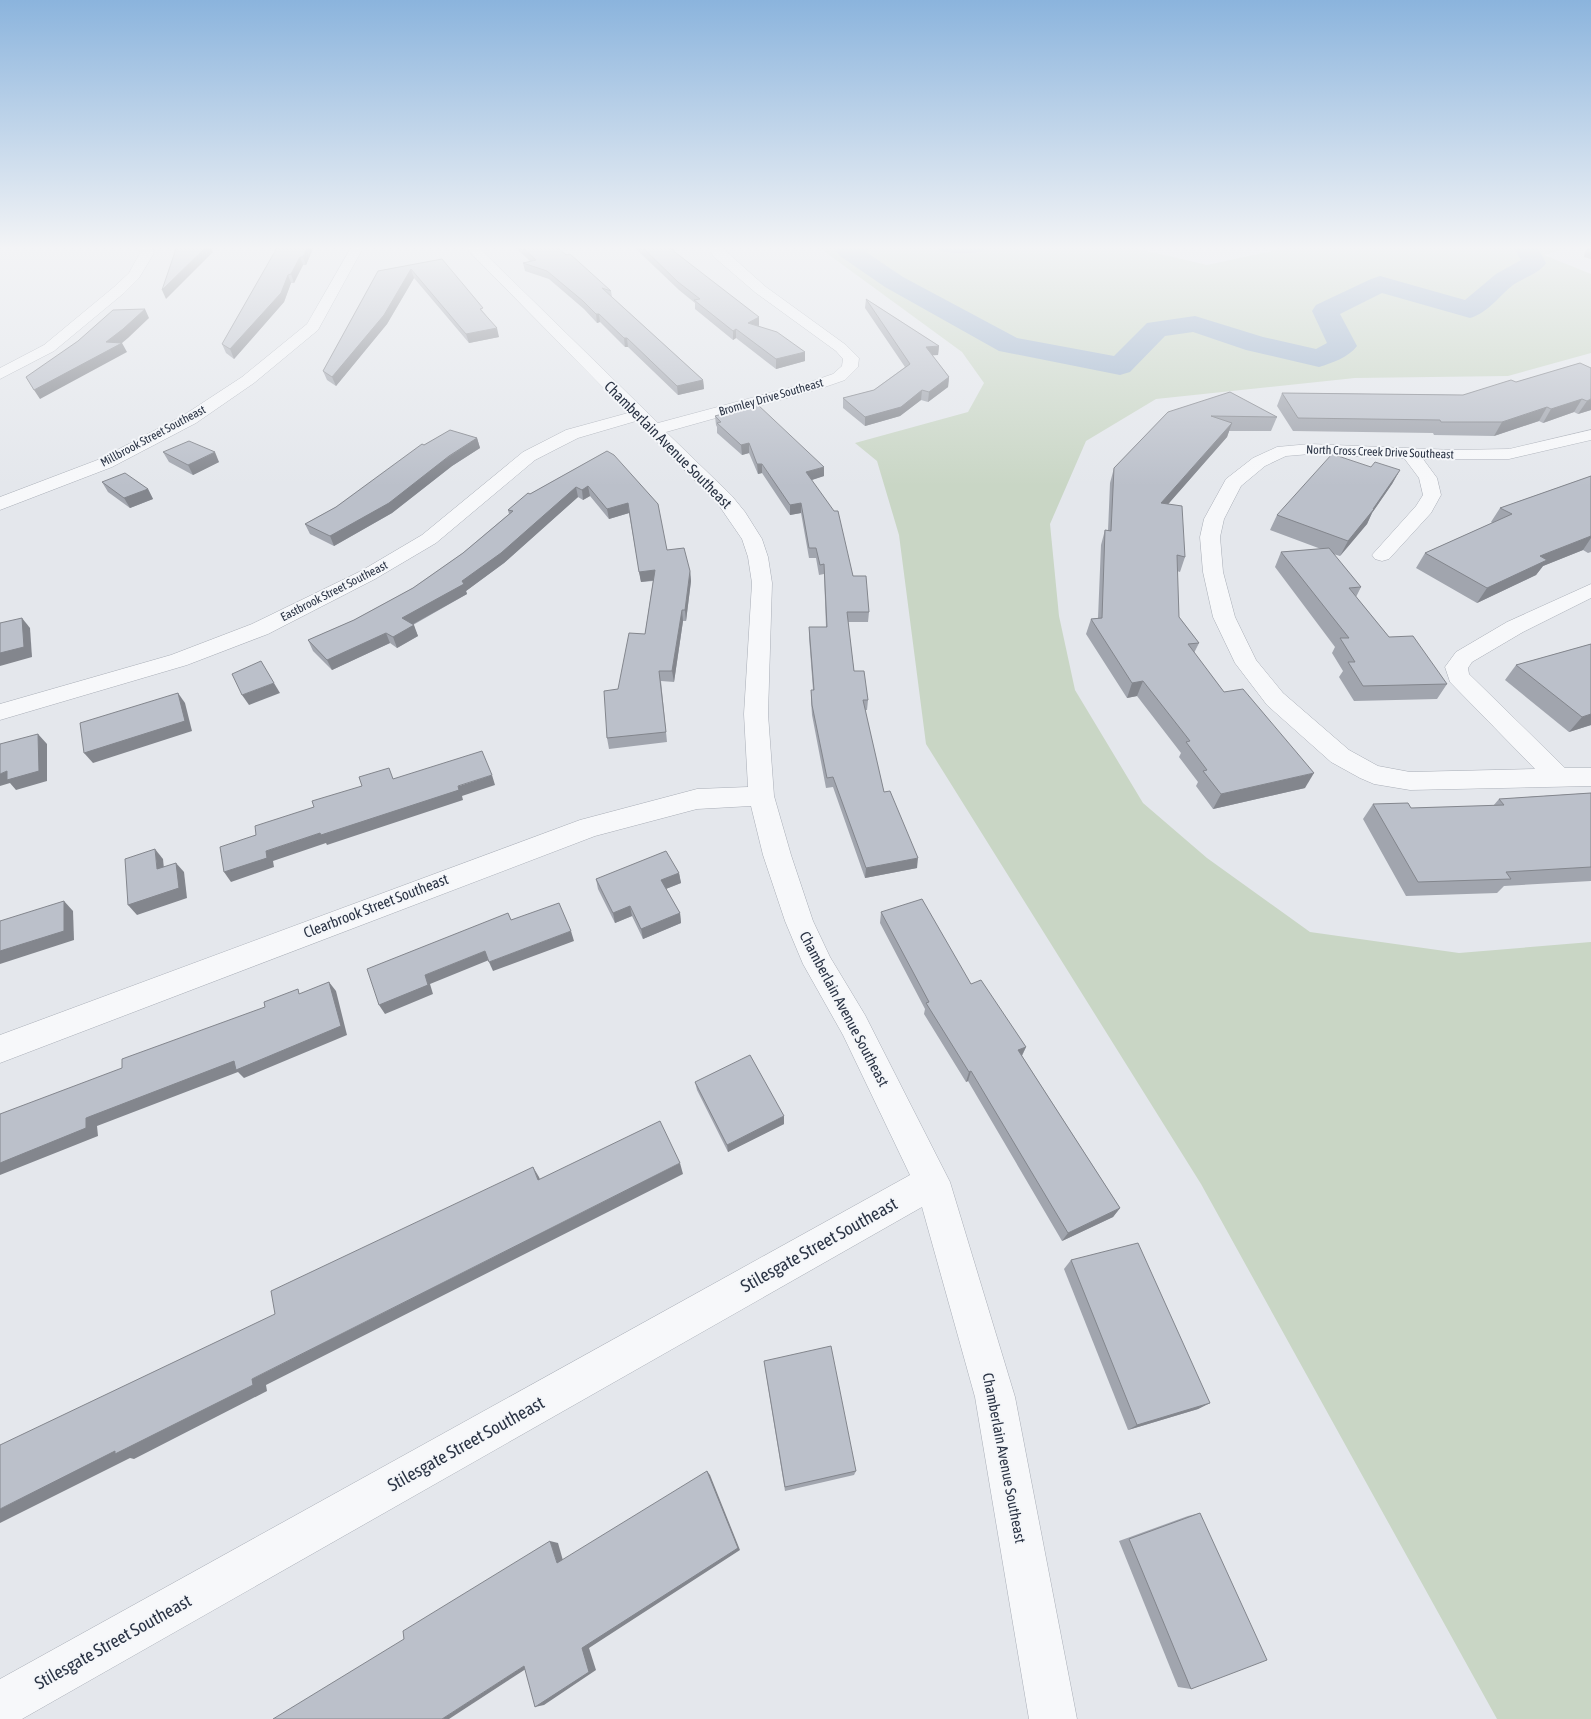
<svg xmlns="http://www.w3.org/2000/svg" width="1591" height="1719" viewBox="0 0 1591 1719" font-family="'Asap Condensed',sans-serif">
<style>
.green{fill:#c9d6c5}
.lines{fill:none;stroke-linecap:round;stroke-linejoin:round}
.river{fill:#9fb4cc;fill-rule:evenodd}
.minor-casing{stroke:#a9aeb7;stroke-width:1}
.minor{fill:#f7f8fa;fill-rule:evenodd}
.wall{fill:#a1a5ae}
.shaded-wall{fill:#83868d}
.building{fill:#bbc0ca;stroke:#83868d}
.labels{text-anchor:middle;stroke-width:4;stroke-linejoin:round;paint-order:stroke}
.far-street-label{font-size:12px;fill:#2b3445;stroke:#f4f6f9}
.street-label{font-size:15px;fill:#2b3445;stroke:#f4f6f9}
.near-street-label{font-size:18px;fill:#2b3445;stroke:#f4f6f9}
</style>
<rect width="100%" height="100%" fill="#e4e7ec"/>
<!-- green -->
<polygon class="green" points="817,246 1126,246 1207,265 1295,246 1575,246 1544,255 1591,274 1591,353 1508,376 1355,378 1156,399 1086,441 1050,524 1059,616 1075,690 1143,803 1207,858 1310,932 1459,953 1591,942 1591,1719 1497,1719 1201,1184 926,744 899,535 877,461 855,443 968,412 984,383 962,352"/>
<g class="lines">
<!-- river -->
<g class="river">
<path d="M840,246h32l-6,6 37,25 114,61 97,18 33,-33 48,-7 68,21 53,12 11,-6 -15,-32 4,-6 55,-26 9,-3 85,24 31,-26 25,-14 -8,-14h24l9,17c-7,11 -22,14 -33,22 -14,11 -25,28 -43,33l-88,-25 -42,21 17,32c-8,11 -25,17 -38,21l-73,-17 -53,-18 -28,4 -35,36 -10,3 -121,-24 -114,-64 -45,-31 -4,-5z"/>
<path d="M937,246h50l-4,5c-13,3 -29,3 -42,0z"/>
</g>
<!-- minor casing -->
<g class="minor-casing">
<g id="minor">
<polygon points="140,246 152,246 154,253 139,278 124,293 54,351 0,379 0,368 44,345 114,287 129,273 140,253"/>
<polygon points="352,246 364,246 318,330 254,383 196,423 112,467 0,510 0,497 100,459 184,415 242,377 307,324"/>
<polygon points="464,246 477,246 658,423 807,383 833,374 842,366 843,359 836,351 756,293 714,257 707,246 720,246 766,287 846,345 859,358 858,367 845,380 819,389 666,432 732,496 745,512 762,539 768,557 772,583 768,714 774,796 791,855 813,921 830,957 865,1015 950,1182 1015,1397 1077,1719 1029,1719 975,1397 922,1207 22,1719 0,1719 0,1679 910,1175 843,1035 803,964 785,921 763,855 751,806 697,809 595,836 0,1063 0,1035 580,820 697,789 748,787 744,714 752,583 748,557 742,539 718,504 636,421 578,438 535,460 436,543 375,579 268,634 187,665 0,720 0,704 171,655 252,624 361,571 422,535 523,452 566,430 628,413"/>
<polygon points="1591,430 1591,440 1509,459 1423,459 1437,478 1441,495 1431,513 1389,559 1382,561 1375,559 1372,555 1416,506 1423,495 1419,478 1404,458 1310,454 1286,456 1265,466 1241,486 1224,519 1220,537 1223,572 1235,617 1256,660 1283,693 1349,750 1378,766 1410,772 1535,769 1450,682 1445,667 1456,652 1507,622 1591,584 1591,598 1523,632 1472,662 1468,668 1469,674 1565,768 1591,768 1591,786 1410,790 1374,784 1360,778 1331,762 1267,705 1235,663 1213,617 1203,572 1200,537 1204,519 1226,479 1253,458 1277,447 1310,444 1454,450 1509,449"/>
</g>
</g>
<!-- minor -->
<use href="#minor" class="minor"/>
</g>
<!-- wall -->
<g class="wall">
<polygon points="278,246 314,246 306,265 303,265 294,283 291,283 284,302 234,359 226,353 222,344"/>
<polygon points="514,246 556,246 611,291 612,297 703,380 704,389 678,395 628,347 625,347 600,322 597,323 584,309 549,279 525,271 523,263 531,262"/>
<polygon points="636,246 674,246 675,252 759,326 805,352 805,361 776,369 736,338 733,340 695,309 695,303 679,290 636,249"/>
<polygon points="1588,246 1591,246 1591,259 1584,257 1585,251"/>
<polygon points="442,259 485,314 499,337 469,343 414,278 387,324 336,386 327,380 323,371 378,271"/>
<polygon points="866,299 939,346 938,355 932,355 949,377 948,387 928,402 921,400 900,416 865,426 843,408 843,398 874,390 905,367 865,308"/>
<polygon points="1580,363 1591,410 1578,414 1574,412 1543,423 1539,421 1494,436 1434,435 1433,433 1293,431 1277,406 1282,393 1463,395 1516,382"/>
<polygon points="1168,412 1277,417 1271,431 1229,431 1227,437 1168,504 1185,557 1180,572 1177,571 1179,617 1199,643 1194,653 1224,692 1305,788 1213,809 1196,786 1198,782 1179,757 1181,753 1137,696 1127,698 1086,634 1091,619 1098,618 1101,545 1105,530 1108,531 1110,483 1114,468"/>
<polygon points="715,416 824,476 811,480 869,612 868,622 848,622 854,671 868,700 867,710 865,710 884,792 917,868 865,878 833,787 826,788 812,715 811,700 811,690 813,690 809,637 809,627 826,627 824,574 819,575 816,558 809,558 801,513 790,515 762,473 758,474 749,453 742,455 717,433 717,427 716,425"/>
<polygon points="477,438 480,448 452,466 392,513 334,546 310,534 305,524 336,507 424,445"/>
<polygon points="607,451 667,550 690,571 691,581 686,621 683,621 674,682 661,681 667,742 609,749 607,738 618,689 645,634 653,581 641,582 629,513 609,519 590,496 583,500 578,497 504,563 466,591 467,594 413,625 418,636 397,648 390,643 332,670 313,651 308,640 354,620 413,588 463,553 509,514 508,510 530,494"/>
<polygon points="163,452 219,462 193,475 169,462"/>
<polygon points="1371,467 1400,470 1392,484 1372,513 1367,524 1340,556 1333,554 1361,587 1356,597 1389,637 1447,684 1437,699 1354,701 1339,677 1343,671 1332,653 1335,647 1275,567 1281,552 1321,549 1270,530 1277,515"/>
<polygon points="1591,476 1591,552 1588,553 1583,550 1543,566 1536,575 1477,603 1416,568 1425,553 1492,523 1491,522 1500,508"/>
<polygon points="102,482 148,489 153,499 130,508 108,492"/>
<polygon points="1591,644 1591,725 1569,732 1505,680 1516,665"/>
<polygon points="1591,793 1591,881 1504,886 1497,893 1406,896 1363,819 1373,804 1411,808 1493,806 1499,799"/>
<polygon points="679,873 681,883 666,889 680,913 681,923 643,939 632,916 615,923 598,889 596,879"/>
<polygon points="881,912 971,984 1026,1047 1022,1056 1120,1208 1113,1217 1062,1241 968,1081 966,1082 924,1014 925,1009 880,923"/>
<polygon points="695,1082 784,1116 784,1124 728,1152 697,1090"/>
<polygon points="1071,1260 1210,1403 1198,1409 1128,1430 1064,1269"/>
<polygon points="765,1368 856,1471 854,1475 785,1491"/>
<polygon points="1200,1513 1191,1689 1178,1687 1119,1541 1188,1516"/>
</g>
<!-- shaded-wall -->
<g class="shaded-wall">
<polygon points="207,246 212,246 213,252 166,299 162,290"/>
<polygon points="308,246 314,246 306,265 303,257"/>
<polygon points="667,246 674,246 675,253"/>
<polygon points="300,257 303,265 294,283 291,274"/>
<polygon points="411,269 414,278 387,324 336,386 332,377"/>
<polygon points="288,275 291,283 284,302 234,359 230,349"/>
<polygon points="145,309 149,318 128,338 122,343 127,352 40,399 34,390 106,342"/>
<polygon points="596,314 599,314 600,322 597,323"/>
<polygon points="759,317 759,326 748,323"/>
<polygon points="497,328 499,337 469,343 466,334"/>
<polygon points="736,329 736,338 733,340 733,331"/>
<polygon points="624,338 627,338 628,347 625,347"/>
<polygon points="939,346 938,355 925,356 926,347"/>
<polygon points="805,352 805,361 776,369 776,359"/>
<polygon points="949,377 948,387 928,402 929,392"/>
<polygon points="703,380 704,389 678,395 677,386"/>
<polygon points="922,390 921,400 900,416 865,426 865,417"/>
<polygon points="1582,399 1574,412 1543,423 1551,409"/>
<polygon points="1591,399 1591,410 1578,414 1587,401"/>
<polygon points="1547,407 1539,421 1494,436 1502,422"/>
<polygon points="1232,423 1227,437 1156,518 1161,503"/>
<polygon points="477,438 480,448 452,466 392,513 334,546 330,536"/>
<polygon points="749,443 749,453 742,455 741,445"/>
<polygon points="215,452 219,462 193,475 188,465"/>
<polygon points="757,464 762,464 762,473 758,474"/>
<polygon points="824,467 824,476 806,482 806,472"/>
<polygon points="1400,470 1392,484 1372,513 1367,524 1340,556 1348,541 1373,509"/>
<polygon points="588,486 590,496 583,500 582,490"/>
<polygon points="576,487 578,497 504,563 466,591 467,594 406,628 402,618 462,581"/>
<polygon points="148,489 153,499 130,508 124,498"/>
<polygon points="628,503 629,513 609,519 607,509"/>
<polygon points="801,503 801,513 790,515 790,505"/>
<polygon points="1591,536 1591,538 1583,550 1543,566 1536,575 1477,603 1487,588 1540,556"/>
<polygon points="655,570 656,580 641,582 639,572"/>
<polygon points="690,571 691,581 686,621 685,610"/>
<polygon points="682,610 683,621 674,682 672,671"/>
<polygon points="22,618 30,628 32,657 0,666 0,653"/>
<polygon points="414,625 418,636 397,648 393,637"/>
<polygon points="386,633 390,643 332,670 327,660"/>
<polygon points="1143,681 1137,696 1127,698 1132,683"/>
<polygon points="274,683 280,693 249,705 242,695"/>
<polygon points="178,693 185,703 192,731 93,763 84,753"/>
<polygon points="1591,714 1591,725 1569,732 1582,717"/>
<polygon points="38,734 47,744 47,781 16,790 10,783 0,786 0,774 7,771"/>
<polygon points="1314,773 1305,788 1213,809 1221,794"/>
<polygon points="492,775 495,785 462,796 463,800 327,845 326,843 273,861 274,867 231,882 224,872 266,851"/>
<polygon points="155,849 163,859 165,879 157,869"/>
<polygon points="918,858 917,868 865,878 866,868"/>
<polygon points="176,863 184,872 187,898 137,915 128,905"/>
<polygon points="679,873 681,883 663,890 661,880"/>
<polygon points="64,901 73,911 74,940 0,964 0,951"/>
<polygon points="630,906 632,916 615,923 613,913"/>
<polygon points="680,913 681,923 643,939 641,929"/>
<polygon points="571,931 574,941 493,971 489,962"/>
<polygon points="485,951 489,960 430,984 433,994 385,1014 379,1005 425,975"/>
<polygon points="329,982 336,991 347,1035 244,1078 238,1072 97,1126 98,1136 0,1175 0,1163 86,1118"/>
<polygon points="1026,1047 1021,1057 1018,1050"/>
<polygon points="971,1071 968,1081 966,1082 969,1072"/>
<polygon points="784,1116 784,1124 728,1152 727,1145"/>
<polygon points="680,1163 683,1174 266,1385 267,1391 134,1459 130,1458 0,1523 0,1509 252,1379"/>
<polygon points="533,1167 539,1177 544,1190 538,1180"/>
<polygon points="1120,1208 1113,1217 1062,1241 1068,1233"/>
<polygon points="1210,1403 1198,1409 1128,1430 1137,1425"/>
<polygon points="707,1471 710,1475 740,1550 589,1648 596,1670 544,1705 535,1707 582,1648"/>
<polygon points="550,1541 558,1543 564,1564 557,1563"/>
<polygon points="532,1665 449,1719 442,1719 524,1666"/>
</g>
<!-- building -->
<g class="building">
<polygon points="177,246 207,246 162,290"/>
<polygon points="278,246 308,246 303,257 300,257 291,274 288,275 281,293 230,349 222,344"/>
<polygon points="521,246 556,246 566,255 570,254 611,291 602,288 703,380 677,386 627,338 624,338 599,314 596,314 583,301 547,271 523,263 536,260"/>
<polygon points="641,246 667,246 759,317 748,323 777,332 805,352 776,359 736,329 733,331 694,300 700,299 678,282"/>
<polygon points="442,259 483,308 480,309 497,328 466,334 411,269 384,315 332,377 323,371 378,271"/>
<polygon points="866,299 939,346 926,347 949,377 929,392 922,390 901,407 865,417 843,398 874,390 910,364"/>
<polygon points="145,309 123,329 106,342 122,343 34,390 26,377 78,341 113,310"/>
<polygon points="1580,363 1591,368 1591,399 1587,401 1582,399 1551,409 1547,407 1502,422 1441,422 1440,420 1298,418 1282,393 1463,395 1511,380 1516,382"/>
<polygon points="1230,392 1277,417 1211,416 1232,423 1161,503 1182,506 1185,557 1177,555 1179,617 1199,643 1188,644 1224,692 1243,689 1314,773 1221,794 1203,771 1207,770 1186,742 1190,741 1143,681 1132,683 1091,619 1102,618 1105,530 1111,531 1114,468 1168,412"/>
<polygon points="757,404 824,467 806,472 834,511 838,511 853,576 866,576 869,612 847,612 854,671 864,671 868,700 863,700 884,792 890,791 918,858 866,868 833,777 827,778 812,705 811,690 814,690 809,627 827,627 824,564 820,565 816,548 809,548 801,503 790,505 762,464 757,464 749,443 741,445 717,423 721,422 715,416"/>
<polygon points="450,430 477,438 449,456 389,503 330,536 305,524 336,507 422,444 424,445"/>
<polygon points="189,441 215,452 188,465 163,452"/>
<polygon points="607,451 614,455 658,504 667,550 684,548 690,571 685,610 682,610 672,671 659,671 666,732 607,738 604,691 618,689 629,633 645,634 655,570 639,572 628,503 607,509 588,486 582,490 576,487 501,553 462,581 464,584 402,618 414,625 393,637 386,633 327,660 308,640 354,620 413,588 463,553 513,511 508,510 528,493 530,494"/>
<polygon points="1332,454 1371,467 1375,462 1400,470 1373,509 1374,509 1348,541 1277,515"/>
<polygon points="125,473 148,489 124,498 102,482"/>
<polygon points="1591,476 1591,536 1540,556 1547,560 1487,588 1425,553 1512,514 1500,508"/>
<polygon points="1329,548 1361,587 1349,588 1389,637 1413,636 1447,684 1363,686 1348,662 1355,662 1340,638 1349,638 1281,552"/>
<polygon points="22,618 24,647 0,653 0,623"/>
<polygon points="1591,644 1591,714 1582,717 1516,665"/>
<polygon points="261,661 274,683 242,695 232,674"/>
<polygon points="178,693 185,721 84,753 80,723"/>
<polygon points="38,734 39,771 7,780 7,771 0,774 0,744"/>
<polygon points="482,751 492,775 458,786 459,790 321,835 320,833 266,851 267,858 224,872 220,847 256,835 255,826 314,807 312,801 362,786 359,777 389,768 393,779"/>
<polygon points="1591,793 1591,867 1506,872 1511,879 1418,882 1373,804 1408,803 1411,808 1504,805 1499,799"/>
<polygon points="155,849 157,869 176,863 179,888 128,905 125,859"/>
<polygon points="666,851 679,873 661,880 680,913 641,929 630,906 613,913 596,879"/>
<polygon points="922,899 971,984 981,980 1026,1047 1018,1050 1120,1208 1068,1233 971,1071 969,1072 926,1003 929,1002 881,912"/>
<polygon points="64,901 64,931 0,951 0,921"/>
<polygon points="559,903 571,931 489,962 485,951 425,975 428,985 379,1005 367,969 508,913 511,920"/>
<polygon points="329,982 341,1026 236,1070 234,1061 86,1118 86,1128 0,1163 0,1114 122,1068 122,1059 265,1007 264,1002 298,989 299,994"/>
<polygon points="750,1055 784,1116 727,1145 695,1082"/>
<polygon points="660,1121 680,1163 252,1379 253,1385 115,1454 115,1451 0,1509 0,1445 275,1314 271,1291 533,1167 538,1180"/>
<polygon points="1138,1243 1210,1403 1137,1425 1071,1260"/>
<polygon points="831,1346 856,1471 785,1487 764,1361"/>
<polygon points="707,1471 738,1548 582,1648 589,1672 535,1707 524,1666 442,1719 273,1719 404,1639 403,1631 550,1541 557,1563"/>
<polygon points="1200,1513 1267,1660 1191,1689 1129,1539"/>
</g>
<!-- sky -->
<linearGradient id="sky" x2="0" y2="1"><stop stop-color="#8bb4dd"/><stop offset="0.51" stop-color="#f3f4f6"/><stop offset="1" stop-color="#f3f4f6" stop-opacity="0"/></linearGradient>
<rect width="1591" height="486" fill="url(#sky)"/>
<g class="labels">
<!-- far-street labels -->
<g class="far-street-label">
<text transform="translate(771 397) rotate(-16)" y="4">Bromley Drive Southeast</text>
<text transform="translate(153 436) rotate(-28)" y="4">Millbrook Street Southeast</text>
<text transform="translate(1380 452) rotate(2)" y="4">North Cross Creek Drive Southeast</text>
<text transform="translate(334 591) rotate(-27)" y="4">Eastbrook Street Southeast</text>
</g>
<!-- street labels -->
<g class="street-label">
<text transform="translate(668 445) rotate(45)" y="5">Chamberlain Avenue Southeast</text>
<text transform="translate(376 906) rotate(-21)" y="5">Clearbrook Street Southeast</text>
<text transform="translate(844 1009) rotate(62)" y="5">Chamberlain Avenue Southeast</text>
<text transform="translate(1004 1458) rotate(79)" y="5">Chamberlain Avenue Southeast</text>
</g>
<!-- near-street labels -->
<g class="near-street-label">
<text transform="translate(819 1245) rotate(-29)" y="6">Stilesgate Street Southeast</text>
<text transform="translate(466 1444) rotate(-29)" y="6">Stilesgate Street Southeast</text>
<text transform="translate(113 1642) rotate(-29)" y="6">Stilesgate Street Southeast</text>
</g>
</g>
</svg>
